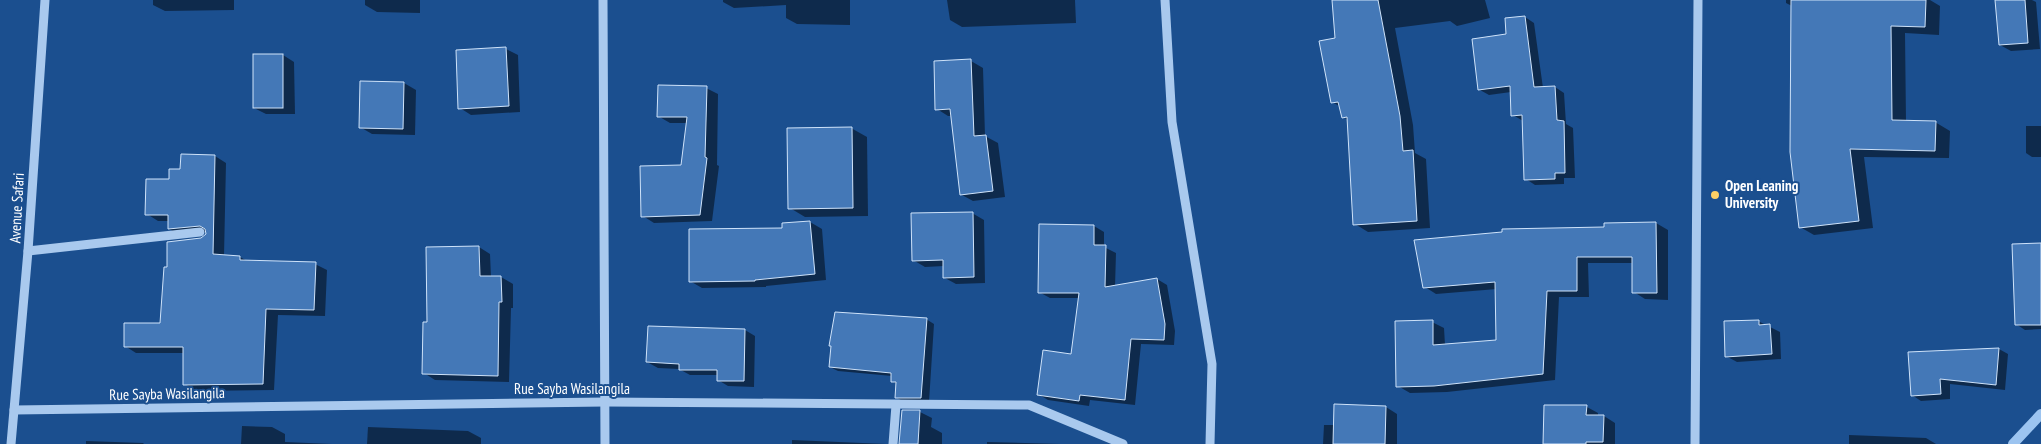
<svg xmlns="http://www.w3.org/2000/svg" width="2041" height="444" viewBox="0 0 2041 444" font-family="'PT Sans Narrow',sans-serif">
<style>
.shadow{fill:#0007}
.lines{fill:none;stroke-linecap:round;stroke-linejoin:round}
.stream{stroke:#9cc4f0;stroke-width:10}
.building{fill:#4478b7;stroke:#cfe3fa}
.minor{stroke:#a9c9ee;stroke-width:9}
.poi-dot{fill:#ffd166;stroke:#1b4f8f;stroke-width:2}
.labels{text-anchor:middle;stroke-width:4;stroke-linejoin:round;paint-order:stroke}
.poi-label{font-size:15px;font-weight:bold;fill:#fff;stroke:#1b4f8f;text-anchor:start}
.street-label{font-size:15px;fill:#fff;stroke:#1b4f8f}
</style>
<rect width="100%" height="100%" fill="#1b4f8f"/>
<!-- shadow -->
<g class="shadow">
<polygon points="153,0 234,0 234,10 165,11 153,5"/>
<polygon points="365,0 420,0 420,13 377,12 365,5"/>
<polygon points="723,0 850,0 850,25 797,24 786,18 786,5 734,8 723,2"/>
<polygon points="947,0 1075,0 1076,23 962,27 950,20"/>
<polygon points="1333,0 1485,0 1490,18 1457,26 1450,21 1395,28 1413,125 1415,153 1426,159 1430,228 1368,232 1355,224 1348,120 1343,117 1341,107 1332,102 1336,39"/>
<polygon points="1786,0 1930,0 1940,6 1939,35 1905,33 1906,122 1935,122 1950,131 1949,158 1864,157 1873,228 1814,235 1800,227 1792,6 1786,3"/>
<polygon points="1996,0 2032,0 2036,2 2040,49 2011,51 2000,45"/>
<polygon points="1525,17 1534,23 1543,88 1555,87 1564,93 1566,124 1573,128 1575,178 1564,178 1564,184 1535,185 1526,179 1523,121 1513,115 1511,92 1489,95 1480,90 1508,35"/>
<polygon points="506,49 518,55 520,112 471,115 460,108"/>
<polygon points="283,55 294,62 295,114 266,114 254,108"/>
<polygon points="971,61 983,68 985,136 998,143 1005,197 973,201 962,195 952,116 948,116 937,109"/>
<polygon points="361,82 404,83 416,90 415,135 372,134 360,127"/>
<polygon points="706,88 718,94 717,165 719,166 712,221 654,223 643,216 683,166 688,123 670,123 658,116"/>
<polygon points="2026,126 2041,126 2041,157 2032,157 2026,153"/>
<polygon points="851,128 867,137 868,216 805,217 790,208"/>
<polygon points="182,156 215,156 226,163 224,256 240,257 247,261 315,264 327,270 325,316 278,315 274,390 196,391 185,384 184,353 136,353 125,346 161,324 168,269 207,235 207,232 180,235 169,229 169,221 158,221 147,214 170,181 182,171"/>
<polygon points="972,213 984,220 985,283 956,284 945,278 944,266 925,267 913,260"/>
<polygon points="810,222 822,229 826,280 766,286 766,287 702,288 690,281 784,229 783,224"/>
<polygon points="1656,223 1668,230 1668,300 1645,299 1634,292 1633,263 1588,263 1589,297 1559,297 1555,380 1447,392 1410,393 1398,386 1432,322 1444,328 1445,345 1498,341 1497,289 1436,294 1425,287 1605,228"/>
<polygon points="1094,226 1104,232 1104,247 1116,253 1115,287 1157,279 1167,285 1175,331 1174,345 1141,344 1135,405 1090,400 1089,406 1048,400 1038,394 1072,355 1079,298 1050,298 1039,292"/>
<polygon points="2041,245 2041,329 2025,330 2016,324"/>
<polygon points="479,247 490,254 491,277 501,277 513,284 513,308 511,308 509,382 435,380 424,373 429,323"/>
<polygon points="926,319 934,324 929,402 904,402 896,397 897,384 892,381 892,376 838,371 830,367"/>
<polygon points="1758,321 1780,332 1781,359 1737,362 1726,356"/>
<polygon points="745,330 755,336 754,387 728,386 718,380 718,375 690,375 679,369 658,368 647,362"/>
<polygon points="1999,349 2008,354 2005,390 1950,384 1950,399 1921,401 1912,395 1910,353"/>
<polygon points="1386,407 1397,414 1397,444 1323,444 1324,425 1335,425"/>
<polygon points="1587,407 1598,413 1598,416 1604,416 1615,423 1615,444 1544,444"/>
<polygon points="903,412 920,412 932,418 931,427 942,433 942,444 901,444"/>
<polygon points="242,426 272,427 285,434 285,442 332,444 241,444"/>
<polygon points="368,427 468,431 481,438 481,444 367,444"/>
<polygon points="1849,435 1926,438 1936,444 1849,444"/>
<polygon points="792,440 886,444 887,444 792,444"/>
<polygon points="86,441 143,443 144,444 86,444"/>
<polygon points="987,442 1061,444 987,444"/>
</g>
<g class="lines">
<!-- stream -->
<polyline class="stream" points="2013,444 2041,414"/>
</g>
<!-- building -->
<g class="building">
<polygon points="1332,0 1378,0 1400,116 1403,151 1413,150 1417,221 1353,225 1347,117 1342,118 1338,102 1331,103 1319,41 1335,38"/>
<polygon points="1791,0 1926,0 1925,27 1891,26 1892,120 1936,121 1935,151 1850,149 1859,221 1799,228 1790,152"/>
<polygon points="1995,0 2025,0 2028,43 1999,45"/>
<polygon points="1525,16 1534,87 1555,86 1557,120 1564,121 1565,173 1555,173 1555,179 1524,180 1522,115 1511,116 1510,86 1478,90 1472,39 1506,34 1505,18"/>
<polygon points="506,47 509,106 458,109 456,50"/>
<rect x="253" y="54" width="30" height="54"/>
<polygon points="971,59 974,136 986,135 993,191 960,195 950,109 935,110 934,61"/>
<polygon points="360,81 404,82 403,129 359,128"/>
<polygon points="658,85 707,86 705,157 707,158 700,215 641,217 640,166 681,165 687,117 657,117"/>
<polygon points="852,127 853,208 788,209 787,128"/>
<polygon points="181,154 215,155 213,254 240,256 240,260 316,262 314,310 266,309 263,384 183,385 183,347 124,347 124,323 160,323 164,267 167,267 167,242 201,238 206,234 205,229 200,226 168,229 168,215 145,215 146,179 169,179 169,169 180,169"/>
<polygon points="973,212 974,277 943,278 943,260 912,261 911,213"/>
<polygon points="810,221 815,274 755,280 755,281 689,282 689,229 782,228 782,223"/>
<polygon points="1656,222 1657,293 1632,293 1632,257 1577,257 1577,291 1547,291 1543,374 1434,386 1396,387 1395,321 1433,320 1433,345 1496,340 1495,282 1423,288 1414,240 1502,232 1502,229 1604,227 1604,223"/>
<polygon points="1039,224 1094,225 1094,245 1106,245 1105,287 1157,278 1165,324 1164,340 1131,339 1125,400 1080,395 1079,401 1037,395 1043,350 1071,354 1079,293 1038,293"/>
<polygon points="2041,243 2041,325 2015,325 2012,244"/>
<polygon points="479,246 480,276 501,276 502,302 499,302 498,376 422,374 423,322 427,322 426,247"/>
<polygon points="835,312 927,318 921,398 895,398 896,382 891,382 891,373 829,367 831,346 829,346"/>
<polygon points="1759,320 1759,325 1770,324 1772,354 1725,357 1724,321"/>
<polygon points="648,326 745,329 744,381 717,381 717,370 679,370 679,364 646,362"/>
<polygon points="1999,348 1996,385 1940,379 1941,394 1911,396 1908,352"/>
<polygon points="1334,404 1386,406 1385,444 1333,444"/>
<polygon points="1544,405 1587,405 1586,415 1604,415 1603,442 1586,442 1586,444 1543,444"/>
<polygon points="902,410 920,410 918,444 899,444"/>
</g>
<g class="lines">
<!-- minor -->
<g class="minor">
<polyline points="603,0 605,444"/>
<polyline points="1165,0 1172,122 1212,364 1210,444"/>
<polyline points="28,251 200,232"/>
<polyline points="14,410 605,402 1029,405 1123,444"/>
<polyline points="11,444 28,251 45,0"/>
<polyline points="893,444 896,405"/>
<polyline points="1695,444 1698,0"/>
</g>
</g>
<!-- markers -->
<circle class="poi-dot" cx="1715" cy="195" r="5"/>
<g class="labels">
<!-- poi labels -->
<g class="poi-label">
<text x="1725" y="191">Open Leaning<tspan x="1725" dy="17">University</tspan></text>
</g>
<!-- street labels -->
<g class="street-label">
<text transform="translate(17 208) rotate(-87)" y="5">Avenue Safari</text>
<text x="572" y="394">Rue Sayba Wasilangila</text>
<text transform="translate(167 394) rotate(-1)" y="5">Rue Sayba Wasilangila</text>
</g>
</g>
</svg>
